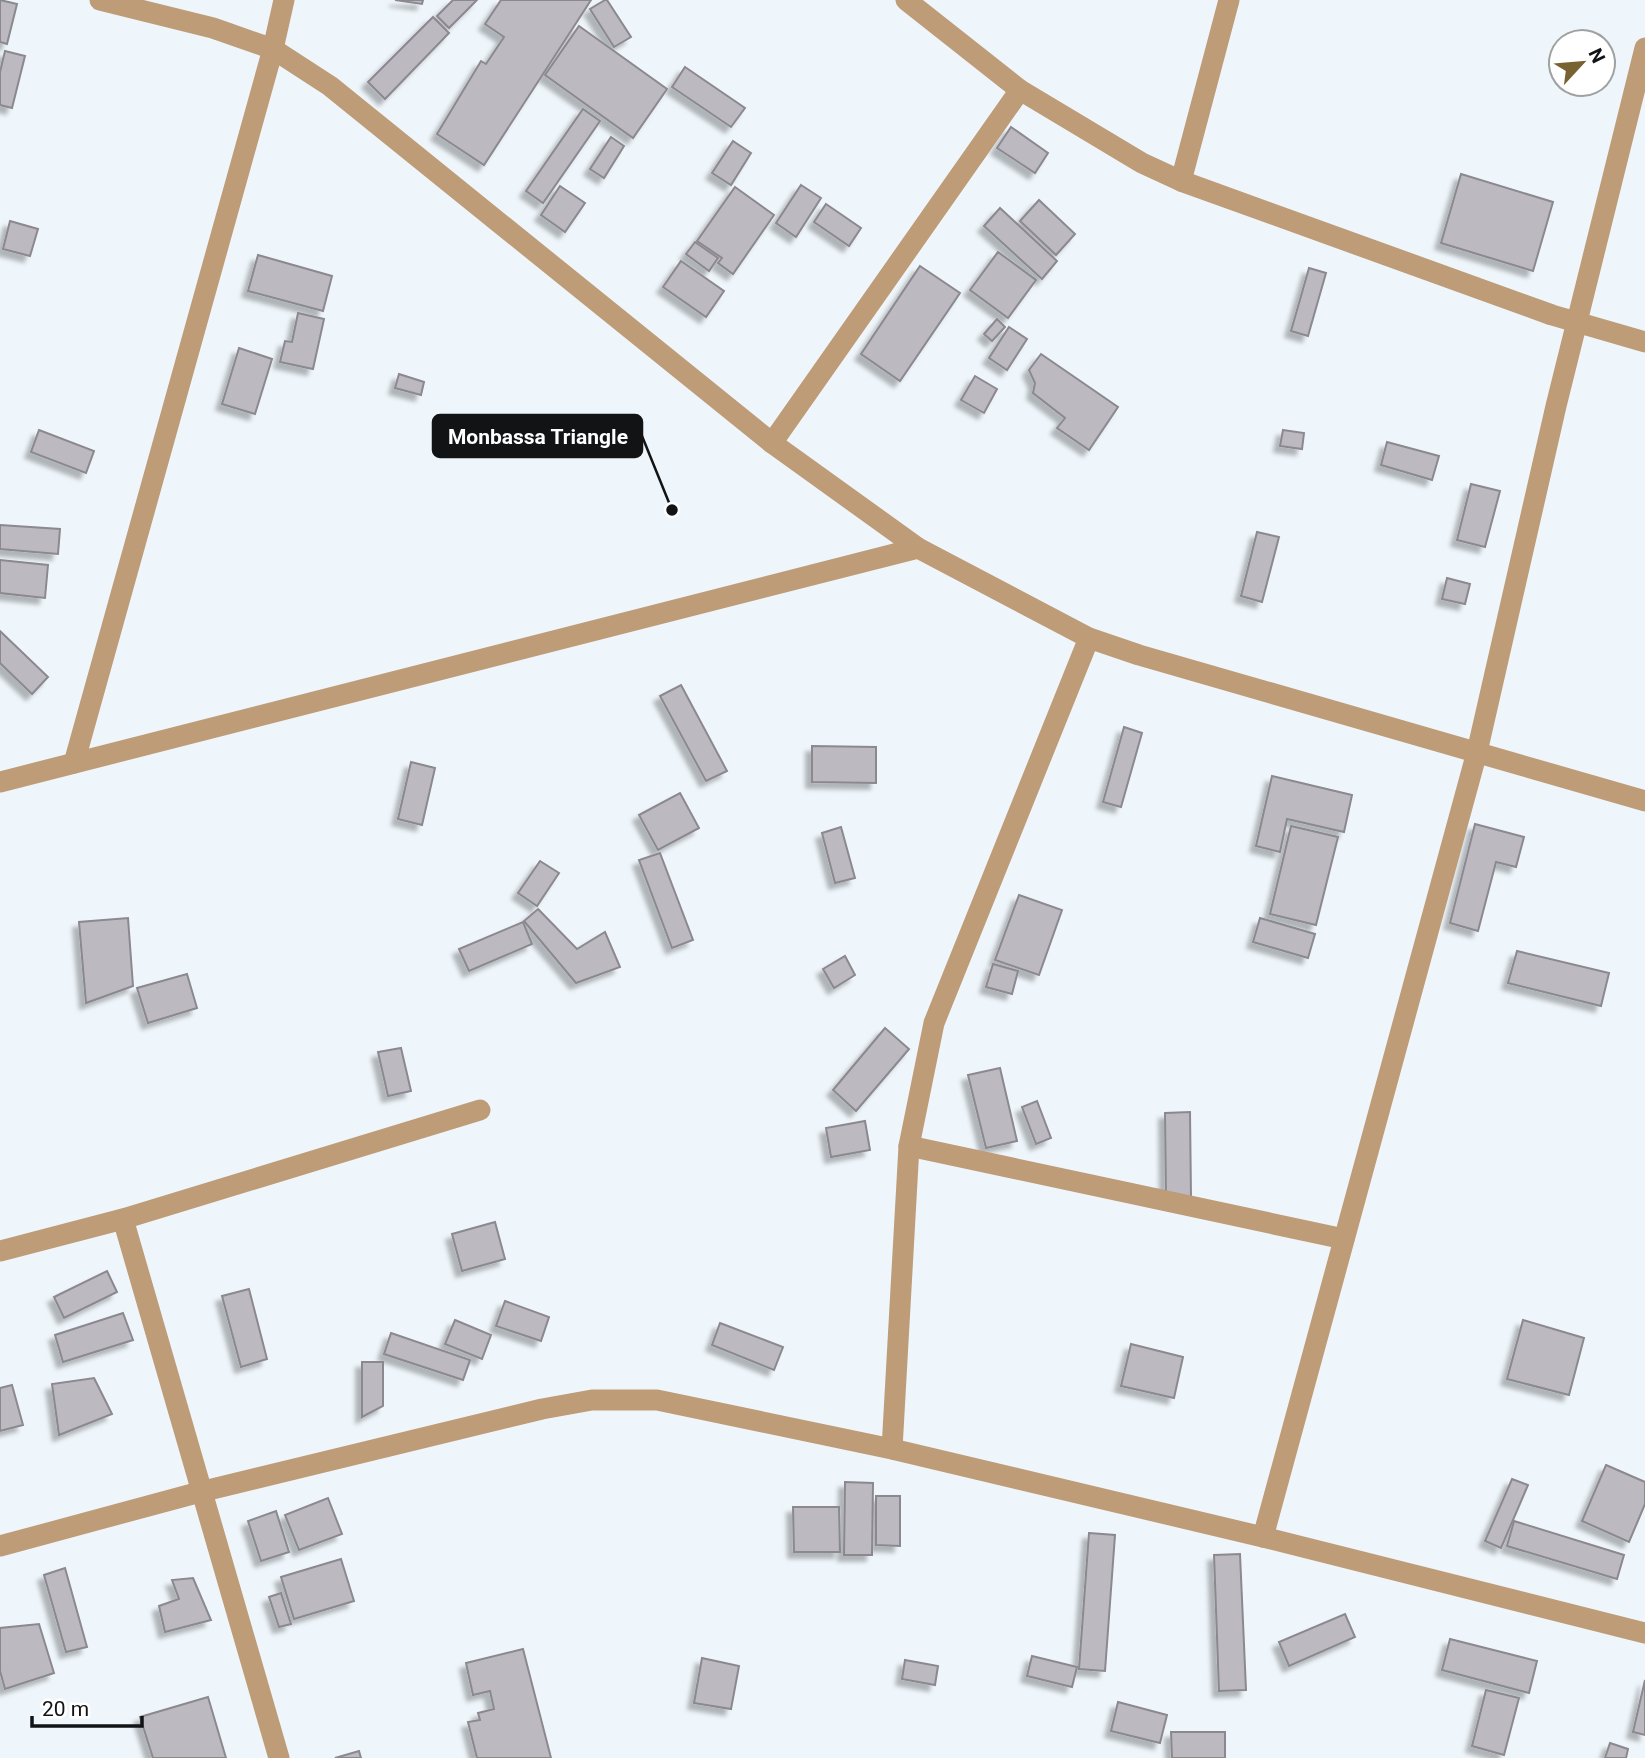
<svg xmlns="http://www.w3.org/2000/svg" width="1645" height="1758" viewBox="0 0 1645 1758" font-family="Roboto,sans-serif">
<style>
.building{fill:#bcbac0;stroke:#8b898f;stroke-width:2;filter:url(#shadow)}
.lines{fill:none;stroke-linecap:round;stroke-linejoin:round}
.minor{stroke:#bd9c77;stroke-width:21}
.leader{fill:none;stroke:#111315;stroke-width:2.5}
.callout-dot{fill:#111315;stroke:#fff;stroke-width:2.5}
.callout{fill:#111315;stroke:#111315;stroke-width:2.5}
.callout-label{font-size:21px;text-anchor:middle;font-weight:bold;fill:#fff}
</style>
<defs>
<filter id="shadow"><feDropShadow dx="-6" dy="6" stdDeviation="2" flood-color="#0004"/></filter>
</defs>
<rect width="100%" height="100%" fill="#eff6fb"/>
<!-- building -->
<g class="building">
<polygon points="0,0 17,4 7,44 0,42"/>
<polygon points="395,0 423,0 422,4"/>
<polygon points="453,0 477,0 449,28 437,16"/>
<polygon points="501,0 591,0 484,165 437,134 481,61 486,64 504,37 485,24"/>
<polygon points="605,0 607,0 631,37 614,47 590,9"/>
<polygon points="433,17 449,33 385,99 368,82"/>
<polygon points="579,26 667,89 633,138 545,75"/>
<polygon points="5,51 25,56 12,108 0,105 0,72"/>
<polygon points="685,67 745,108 731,127 672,87"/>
<polygon points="583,109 600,121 543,203 526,191"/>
<polygon points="1011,127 1048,153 1035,173 997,148"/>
<polygon points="611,137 624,146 604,178 590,169"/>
<polygon points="733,141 751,153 731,185 712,173"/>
<polygon points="1461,174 1553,202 1533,271 1441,243"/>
<polygon points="801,185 821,198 796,237 776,223"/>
<polygon points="560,186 585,203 565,232 541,215"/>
<polygon points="735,187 774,215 733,274 718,263 722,258 697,241"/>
<polygon points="1039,200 1075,234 1056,255 1020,221"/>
<polygon points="826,204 861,228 849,246 814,222"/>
<polygon points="1000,208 1057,261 1042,279 984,226"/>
<polygon points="10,221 38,229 30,256 3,249"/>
<polygon points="695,242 718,258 709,271 686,254"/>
<polygon points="998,252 1036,280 1008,318 970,290"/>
<polygon points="258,255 332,276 323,311 248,291"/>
<polygon points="681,261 724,291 706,317 663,287"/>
<polygon points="920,266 960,293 900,381 861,354"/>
<polygon points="1309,268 1326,273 1308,336 1291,331"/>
<polygon points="298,313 324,319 313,369 280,362 285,341 292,342"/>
<polygon points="997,319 1005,327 992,341 984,334"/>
<polygon points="1009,327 1027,339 1007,370 989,358"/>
<polygon points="239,348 272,359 255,414 222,404"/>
<polygon points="1041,354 1118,407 1089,450 1057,428 1065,418 1033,393 1035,383 1029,370"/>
<polygon points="399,374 424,382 421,395 395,388"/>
<polygon points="975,376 997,389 984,413 961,400"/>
<polygon points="39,430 94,451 86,473 31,452"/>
<polygon points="1283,430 1304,433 1302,449 1280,446"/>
<polygon points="1387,442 1439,456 1432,480 1381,465"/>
<polygon points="1471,484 1500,491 1485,547 1457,540"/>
<polygon points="0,525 60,529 58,554 0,549"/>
<polygon points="1257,532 1279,537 1262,602 1241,596"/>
<polygon points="0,560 48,565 45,598 0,593"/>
<polygon points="1447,578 1470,584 1465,604 1442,599"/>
<polygon points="0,631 48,677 32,694 0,663"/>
<polygon points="681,685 727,771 706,781 660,696"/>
<polygon points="1124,727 1142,733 1121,807 1103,802"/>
<polygon points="812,746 876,747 876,783 812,782"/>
<polygon points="411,762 435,768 422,825 398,819"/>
<polygon points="1272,776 1352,795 1344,832 1287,819 1280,852 1256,846"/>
<polygon points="680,793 699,828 658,850 639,815"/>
<polygon points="1475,824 1524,837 1516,867 1496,862 1478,931 1450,923"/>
<polygon points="1291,826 1338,837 1316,925 1270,914"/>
<polygon points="841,827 855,878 835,883 822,833"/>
<polygon points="660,853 693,940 672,948 639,860"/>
<polygon points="540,861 559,873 537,906 518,893"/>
<polygon points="1019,895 1062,910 1039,975 995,960"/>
<polygon points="538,909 577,949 605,932 620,967 576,983 524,921"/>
<polygon points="128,918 133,986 86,1003 79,922"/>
<polygon points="1260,918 1315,934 1308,958 1253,942"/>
<polygon points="523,922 532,944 469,971 459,949"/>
<polygon points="1517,951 1609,973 1601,1006 1508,983"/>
<polygon points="845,956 855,975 834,988 823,969"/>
<polygon points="993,964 1018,971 1012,994 986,987"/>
<polygon points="187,974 197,1008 148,1023 137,988"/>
<polygon points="885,1028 909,1049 856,1111 833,1090"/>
<polygon points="401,1048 411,1091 388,1096 378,1052"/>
<polygon points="1000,1068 1017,1141 986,1148 968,1075"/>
<polygon points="1037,1101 1051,1138 1036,1144 1022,1107"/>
<polygon points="1190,1112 1191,1197 1166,1198 1165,1113"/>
<polygon points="865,1121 870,1150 831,1157 826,1128"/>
<polygon points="495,1222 505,1259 462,1271 452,1234"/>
<polygon points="107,1271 117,1292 64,1318 54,1297"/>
<polygon points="249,1289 267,1359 241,1367 222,1296"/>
<polygon points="505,1301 549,1317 541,1341 496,1326"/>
<polygon points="123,1313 133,1340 63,1362 55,1335"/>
<polygon points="455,1320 491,1335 482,1359 445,1344"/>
<polygon points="1523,1320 1584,1338 1569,1395 1507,1379"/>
<polygon points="720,1323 783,1347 774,1370 712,1345"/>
<polygon points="391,1333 470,1360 463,1380 384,1354"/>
<polygon points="1131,1344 1183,1357 1174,1398 1121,1386"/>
<polygon points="362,1362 383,1362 383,1406 362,1417"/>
<polygon points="94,1378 112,1414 59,1435 52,1384"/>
<polygon points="12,1385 23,1425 0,1431 0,1388"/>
<polygon points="1606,1465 1645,1482 1645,1504 1629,1542 1582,1521"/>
<polygon points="1512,1479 1528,1485 1501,1548 1485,1541"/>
<polygon points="845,1482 873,1483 872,1555 844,1555"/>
<polygon points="876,1496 900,1496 900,1546 876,1545"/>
<polygon points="328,1498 342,1534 299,1550 285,1515"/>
<polygon points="793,1507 839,1507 840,1552 794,1552"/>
<polygon points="276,1511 289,1552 261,1561 248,1521"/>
<polygon points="1514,1521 1624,1555 1617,1579 1507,1546"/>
<polygon points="1089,1533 1115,1535 1105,1671 1079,1669"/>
<polygon points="1240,1554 1246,1690 1219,1691 1214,1555"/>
<polygon points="341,1559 354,1601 294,1619 281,1577"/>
<polygon points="65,1568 87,1647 66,1652 44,1575"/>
<polygon points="193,1578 211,1620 165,1632 159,1606 179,1599 172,1580"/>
<polygon points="281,1593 291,1624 279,1627 269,1597"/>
<polygon points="1345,1614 1355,1637 1289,1666 1279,1642"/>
<polygon points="39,1624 54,1673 5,1689 0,1671 0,1628"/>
<polygon points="1450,1639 1537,1661 1529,1693 1442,1670"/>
<polygon points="523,1649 551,1758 477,1758 468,1722 480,1720 478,1713 494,1709 490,1691 473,1695 466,1663"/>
<polygon points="1032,1656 1077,1667 1072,1687 1027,1676"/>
<polygon points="702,1658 739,1666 731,1709 694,1703"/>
<polygon points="905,1660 938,1666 935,1685 902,1679"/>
<polygon points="1645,1680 1645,1735 1633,1732"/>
<polygon points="1486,1690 1519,1698 1504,1755 1472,1746"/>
<polygon points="208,1697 226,1758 153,1758 140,1717"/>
<polygon points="1118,1702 1167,1715 1160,1743 1111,1731"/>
<polygon points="1171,1732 1225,1732 1225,1758 1172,1758"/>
<polygon points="1610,1743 1628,1749 1626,1758 1605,1758"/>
<polygon points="359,1751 361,1758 335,1758"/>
</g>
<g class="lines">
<!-- minor -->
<g class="minor">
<polyline points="100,0 213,28 273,49 330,86 772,443 918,548"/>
<polyline points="906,0 1020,90 1142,163 1181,181 1552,315 1645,342"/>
<polyline points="1181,181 1229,0"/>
<polyline points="772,443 1020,90"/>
<polyline points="74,763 273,49 284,0"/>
<polyline points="0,782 918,548 1089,638 1139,655 1645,801"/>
<polyline points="909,1146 1344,1239"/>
<polyline points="123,1219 279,1758"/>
<polyline points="0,1251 123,1219 480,1110"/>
<polyline points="892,1449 909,1146 934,1023 1089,638"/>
<polyline points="1263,1537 1477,752 1556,406 1645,48"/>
<polyline points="0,1546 200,1492 542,1409 592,1400 657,1400 892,1449 1263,1537 1645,1633"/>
</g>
</g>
<!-- callouts -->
<path class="leader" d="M672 510L642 436"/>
<circle class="callout-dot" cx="672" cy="510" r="7"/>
<rect class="callout" x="433" y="415" width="209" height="42" rx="7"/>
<g class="callout-label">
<text x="538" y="444">Monbassa Triangle</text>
</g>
<!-- north arrow -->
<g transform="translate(1582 63) rotate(64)"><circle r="33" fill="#ffffff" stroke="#a0a1a1" stroke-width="2"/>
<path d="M0-5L12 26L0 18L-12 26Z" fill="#786232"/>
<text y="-10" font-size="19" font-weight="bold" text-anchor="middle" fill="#111315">N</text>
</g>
<!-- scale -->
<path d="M32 1716v10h110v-10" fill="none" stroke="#111315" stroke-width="3.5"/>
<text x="42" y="1716" font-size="21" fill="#111315" stroke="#ffffff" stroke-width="5" paint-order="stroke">20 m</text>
</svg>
